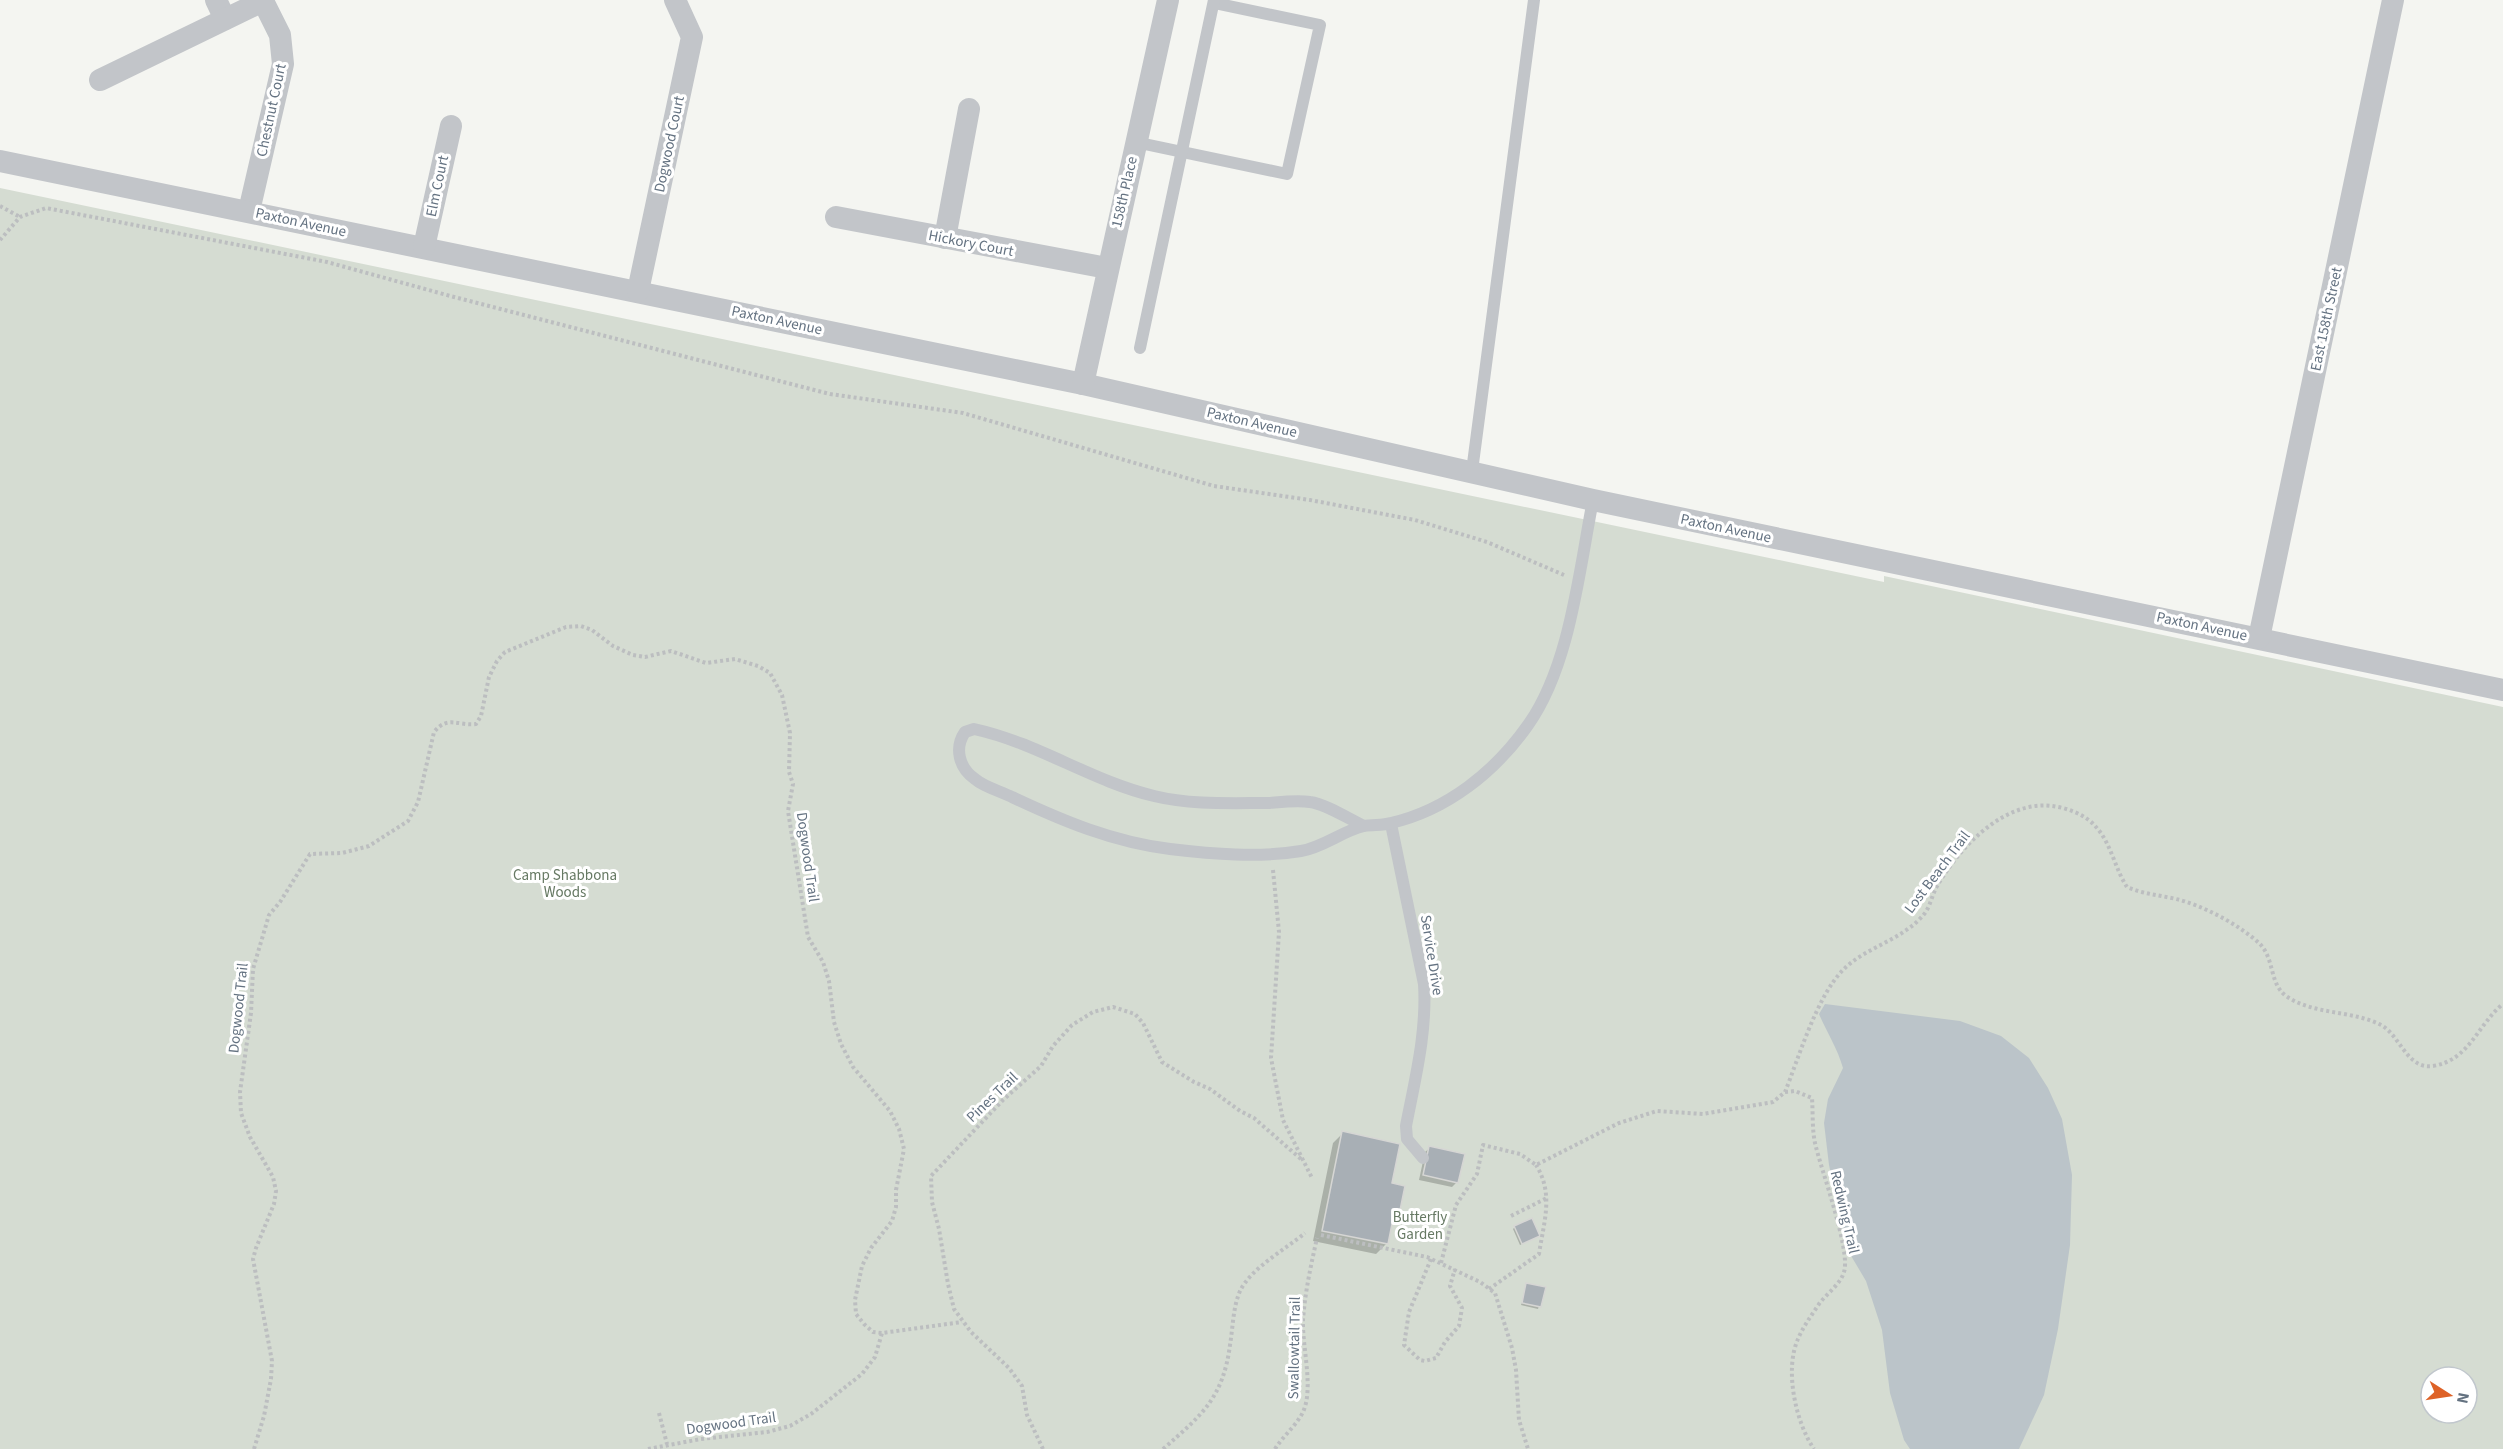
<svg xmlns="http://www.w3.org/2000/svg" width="2503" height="1449" viewBox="0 0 2503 1449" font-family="'Source Sans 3',sans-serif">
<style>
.green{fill:#d5dcd2;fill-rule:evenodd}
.water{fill:#bbc4c9}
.shadow{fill:#0003}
.building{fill:#a8afb5;stroke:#d6d6d4;stroke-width:1.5}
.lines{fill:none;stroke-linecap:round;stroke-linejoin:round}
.path{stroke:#bcbec0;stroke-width:4;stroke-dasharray:3 3;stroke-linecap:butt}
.service{stroke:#c2c5c9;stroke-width:12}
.minor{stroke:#c2c5c9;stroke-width:22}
.labels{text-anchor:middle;stroke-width:6;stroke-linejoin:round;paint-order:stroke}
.street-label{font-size:15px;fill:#647281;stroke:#fff}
.park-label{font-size:15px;fill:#667963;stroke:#fff}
</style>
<rect width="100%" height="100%" fill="#f4f5f1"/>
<!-- green -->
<path class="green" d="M0,188l1884,394v-6l619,131v742h-2503zM2431,1377h36v36h-36z"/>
<!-- water -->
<path class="water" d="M1825,1004l135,17 41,15 28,22 19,30 14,31 10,56 -2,70 -12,84 -14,66 -25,54h-109l-6,-9 -14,-47 -8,-63 -16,-49 -19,-32 -18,-84 -5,-42 4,-24 15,-31c-6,-21 -16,-35 -24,-54z"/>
<!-- shadow -->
<g class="shadow">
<polygon points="1343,1133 1390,1184 1397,1219 1390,1226 1386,1244 1376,1254 1313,1241 1333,1143"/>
<polygon points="1430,1148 1457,1182 1452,1187 1419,1180 1425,1152"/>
<polygon points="1515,1227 1536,1237 1520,1245 1513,1229"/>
<polygon points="1527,1285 1544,1288 1538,1309 1521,1305"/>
</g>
<!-- building -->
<g class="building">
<polygon points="1342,1131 1400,1144 1392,1183 1405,1186 1398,1220 1393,1219 1388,1244 1322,1231"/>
<polygon points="1429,1146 1465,1154 1458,1183 1423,1175"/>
<polygon points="1532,1218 1540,1236 1522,1244 1514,1226"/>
<polygon points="1526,1283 1546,1287 1541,1307 1522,1303"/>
</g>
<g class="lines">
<!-- path -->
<g class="path">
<polyline points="0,206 20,217"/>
<polyline points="0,240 20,217 46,208 327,262 454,297 830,394 963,413 1214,486 1310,500 1415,520 1487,542 1564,575"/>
<polyline points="1273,870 1279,932 1271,1058 1283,1120 1312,1178"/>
<path d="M1785,1092l10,-1 17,7c1,14 0,31 3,45 6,27 36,107 29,129 -4,13 -17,21 -25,32 -8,12 -16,23 -21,35 -14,31 -2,84 16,110"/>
<polyline points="1511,1216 1547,1198"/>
<polyline points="1321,1235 1427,1257 1480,1282 1495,1293 1512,1348 1516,1370 1519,1420 1528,1449"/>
<polyline points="1431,1259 1409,1312 1404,1345 1420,1360 1425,1361 1436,1358 1445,1342 1459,1326 1462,1308 1450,1286 1455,1269"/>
<path d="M1441,1263l15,-58 21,-31 6,-29 37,9 16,11 83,-42 38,-12 46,3 70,-12 12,-10c14,-35 32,-96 58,-122 22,-23 61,-30 82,-57 5,-7 7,-17 11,-25 22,-39 67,-88 116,-82 16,2 34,9 44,21 15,16 19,42 31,60 16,7 32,8 49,12 26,6 64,26 84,45 15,16 9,39 26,52 27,19 66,14 95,29 19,10 26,45 52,41 37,-6 44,-41 70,-62"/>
<path d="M1489,1289l50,-35c5,-33 15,-60 -3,-89"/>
<polyline points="659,1413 667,1444"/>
<path d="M254,1449l10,-33 7,-37 1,-18 -19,-102 3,-11 18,-44 2,-13 -3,-14 -23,-40 -9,-24 -1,-21 11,-79 2,-44 16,-54 11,-13 30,-48 32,-1 27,-7 39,-25 10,-19 16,-70c14,-17 23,-6 42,-8l5,-8 8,-39 8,-16 8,-9 61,-25 15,-1 11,4 21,16 20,9 12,2 26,-6 35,12 29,-4 23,7 12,7 12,22 8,38 -1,39 4,12 -5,27 20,126 15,25 6,19 5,41 7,22 12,23 37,44 9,18 5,20 -8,41v17l-4,14 -21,27 -9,18 -7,34 1,14 8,10 9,8 9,1 80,-11"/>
<polyline points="648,1449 701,1439 767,1432 790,1426 811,1414 862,1374 875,1357 882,1333"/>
<polyline points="1043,1449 1027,1415 1022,1386 1009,1368 971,1332 954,1309 948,1284 939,1229 932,1202 931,1176 1003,1100 1041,1066 1053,1046 1072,1025 1093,1012 1113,1007 1135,1014 1143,1023 1162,1062 1194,1082 1210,1089 1240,1111 1254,1118 1302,1160"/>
<path d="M1163,1449c39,-34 60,-51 67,-104 3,-18 3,-38 10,-54 11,-23 46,-42 65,-58"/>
<path d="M1275,1449c8,-13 21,-23 28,-37 11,-24 -1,-65 0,-92 2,-28 8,-55 14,-82"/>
</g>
<!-- service -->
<g class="service">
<polyline points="1135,142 1287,174 1320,25 1214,3"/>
<polyline points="1140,348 1214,0"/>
<polyline points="1472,471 1534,0"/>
<path d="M1391,824l33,160c3,49 -9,95 -18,142l1,13 16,19"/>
<path d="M1364,826c-15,-7 -38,-22 -54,-24 -13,-2 -29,0 -42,1 -38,0 -77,2 -114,-7 -63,-15 -116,-53 -180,-67l-9,3c-11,16 -6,36 10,47 9,8 25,12 37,18 51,24 101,45 158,52 42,5 89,9 131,2 23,-4 41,-20 63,-25 9,-2 18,0 27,-3 56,-13 104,-51 137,-98 42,-59 51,-154 65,-225"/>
</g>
<!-- minor -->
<g class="minor">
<polyline points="216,0 225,19"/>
<polyline points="100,80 263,1 280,35 283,64 249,211"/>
<polyline points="0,161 1083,384 1593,500 2503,690"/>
<polyline points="836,217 1107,268"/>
<polyline points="945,238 969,109"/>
<polyline points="424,247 451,126"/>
<polyline points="638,291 692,37 675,0"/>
<polyline points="1083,384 1168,0"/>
<polyline points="2259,638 2393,0"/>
</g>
</g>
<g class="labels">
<!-- street labels -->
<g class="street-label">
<text transform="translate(271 110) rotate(-78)" y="5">Chestnut Court</text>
<text transform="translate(669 144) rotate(-78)" y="5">Dogwood Court</text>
<text transform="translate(437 186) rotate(-78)" y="5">Elm Court</text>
<text transform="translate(1124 192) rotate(-77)" y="5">158th Place</text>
<text transform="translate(301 222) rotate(12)" y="5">Paxton Avenue</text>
<text transform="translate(971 243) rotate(11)" y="5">Hickory Court</text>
<text transform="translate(2326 319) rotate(-78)" y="5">East 158th Street</text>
<text transform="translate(777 320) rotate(12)" y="5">Paxton Avenue</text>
<text transform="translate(1252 422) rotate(13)" y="5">Paxton Avenue</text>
<text transform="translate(1726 528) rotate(12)" y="5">Paxton Avenue</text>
<text transform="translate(2202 626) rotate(12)" y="5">Paxton Avenue</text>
<text transform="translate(808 857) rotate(82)" y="5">Dogwood Trail</text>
<text transform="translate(1937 872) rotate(-53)" y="5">Lost Beach Trail</text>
<text transform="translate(1432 955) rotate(81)" y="5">Service Drive</text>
<text transform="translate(238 1008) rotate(-84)" y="5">Dogwood Trail</text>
<text transform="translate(992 1097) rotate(-44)" y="5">Pines Trail</text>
<text transform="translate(1845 1212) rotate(77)" y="5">Redwing Trail</text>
<text transform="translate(1294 1348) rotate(-89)" y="5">Swallowtail Trail</text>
<text transform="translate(731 1423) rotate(-8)" y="5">Dogwood Trail</text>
</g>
<!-- park labels -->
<g class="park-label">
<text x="565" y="880">Camp Shabbona<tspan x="565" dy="17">Woods</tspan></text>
<text x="1420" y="1222">Butterfly<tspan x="1420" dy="17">Garden</tspan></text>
</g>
</g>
<!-- north arrow -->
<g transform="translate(2449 1395) rotate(102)"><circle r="28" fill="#ffffff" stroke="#c1c7cd" stroke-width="1.5"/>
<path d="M0-4.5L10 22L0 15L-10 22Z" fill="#de6227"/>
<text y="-9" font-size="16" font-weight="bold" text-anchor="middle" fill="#647281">N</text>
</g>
</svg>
